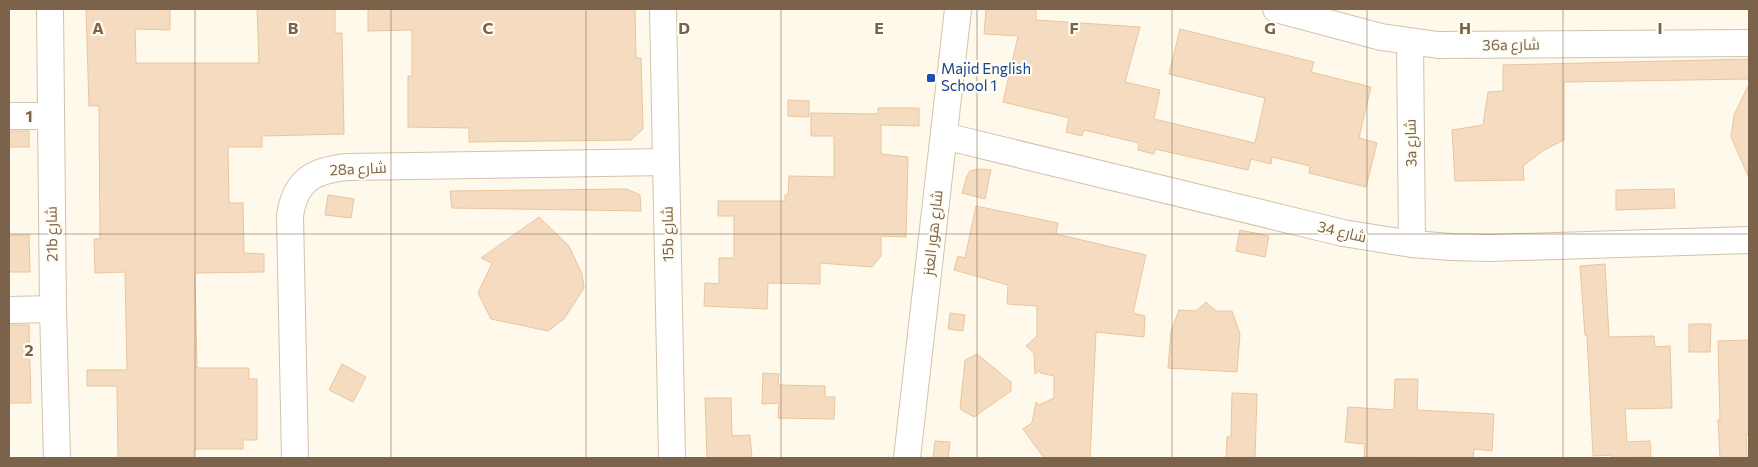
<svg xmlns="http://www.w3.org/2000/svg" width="1758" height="467" viewBox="0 0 1758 467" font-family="Commissioner,Cairo,sans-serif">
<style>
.building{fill:#f5dcc0;stroke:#e9c59f}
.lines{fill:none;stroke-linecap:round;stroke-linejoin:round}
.minor-casing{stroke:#d2c2ae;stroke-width:28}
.minor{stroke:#fff;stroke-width:26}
.grid{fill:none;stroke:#7b634b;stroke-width:1;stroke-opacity:0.55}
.transit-dot{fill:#1a4fb4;stroke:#fffcf2;stroke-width:2}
.labels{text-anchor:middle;stroke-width:4.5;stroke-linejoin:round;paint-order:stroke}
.street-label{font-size:15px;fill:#7b634b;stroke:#fffcf2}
.transit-label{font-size:15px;fill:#164399;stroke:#fffcf2;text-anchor:start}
.grid-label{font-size:16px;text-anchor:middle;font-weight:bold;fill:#7b634b;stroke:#fffcf2;stroke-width:4.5;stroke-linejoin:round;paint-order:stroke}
</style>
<rect width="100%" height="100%" fill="#fef9ea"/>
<!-- building -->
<g class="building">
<polygon points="86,9 170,9 170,30 135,29 136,63 259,63 257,9 335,9 335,33 342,33 344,134 262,136 262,147 228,147 229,203 243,203 244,253 264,254 264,272 195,273 197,368 249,368 249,379 257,379 257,440 243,440 243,449 194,449 194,458 118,458 117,386 87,386 87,370 127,370 125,272 95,273 94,239 100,239 99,106 89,106"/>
<polygon points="368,9 635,9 636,58 641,58 643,129 631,140 469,142 469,128 408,127 408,76 412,76 412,30 368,31"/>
<polygon points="986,9 1036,9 1036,20 1140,27 1125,82 1160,90 1154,119 1255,143 1265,98 1169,74 1180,29 1314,62 1311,72 1371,87 1359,138 1377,143 1366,187 1309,173 1310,166 1272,157 1271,164 1251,159 1248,170 1155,149 1154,154 1138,150 1139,143 1084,130 1082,136 1066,132 1069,118 1003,102 1018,36 984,34"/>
<polygon points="1749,59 1749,79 1564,82 1564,140 1544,150 1523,166 1524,180 1455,181 1452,130 1483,125 1488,92 1503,91 1503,65"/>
<polygon points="1749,84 1749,178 1731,137 1734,115"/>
<polygon points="788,100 809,101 809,117 788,116"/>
<polygon points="878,108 919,108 919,126 881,125 881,154 908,157 906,237 881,236 881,256 872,267 820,263 820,284 768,283 767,309 704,306 705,283 719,284 719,258 734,258 734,216 718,216 718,201 785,201 785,195 788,195 789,176 834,177 834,136 811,136 811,113 878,114"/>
<rect x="9" y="131" width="20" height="16"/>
<polygon points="978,169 991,170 985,199 962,193 967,176 970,171"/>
<polygon points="627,189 640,195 641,211 452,208 450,191"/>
<polygon points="1674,189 1675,208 1616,210 1616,190"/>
<polygon points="328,195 354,199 351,218 325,215"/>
<polygon points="976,206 1058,223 1056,234 1146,255 1133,313 1145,316 1144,337 1096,332 1090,458 1044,458 1023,429 1032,423 1036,402 1039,405 1054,398 1054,376 1040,373 1040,370 1035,374 1034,353 1026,346 1037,336 1037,306 1007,304 1008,285 954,270 958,256 965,258"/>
<polygon points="539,217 569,246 582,274 584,288 564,319 548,331 491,319 478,293 492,263 481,258"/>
<polygon points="1240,230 1269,236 1265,257 1236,251"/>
<polygon points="9,235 29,235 30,272 9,272"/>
<polygon points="1605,264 1609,337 1654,336 1655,347 1670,346 1672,408 1625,409 1627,442 1650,441 1651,457 1612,458 1612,455 1593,456 1587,335 1585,335 1580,266"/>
<polygon points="1206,302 1216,311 1232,311 1240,334 1237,372 1168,368 1171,332 1179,310 1196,311"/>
<polygon points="950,313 965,315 963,331 948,329"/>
<polygon points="1689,324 1711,324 1710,352 1689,352"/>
<polygon points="9,325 29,325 31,403 9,403"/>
<polygon points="1749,340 1749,435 1746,435 1747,458 1720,458 1718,420 1720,420 1718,341"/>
<polygon points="977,354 1011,382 1011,391 974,417 960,409 965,360"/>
<polygon points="342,364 366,377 353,402 329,390"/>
<polygon points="763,373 779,374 778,385 825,386 825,397 835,397 834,419 778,418 779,403 762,404"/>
<polygon points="1395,379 1418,379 1417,410 1494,414 1492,451 1474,449 1473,458 1364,457 1365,444 1345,442 1348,407 1394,410"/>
<polygon points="1232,393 1257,394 1255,458 1226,458 1227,437 1231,437"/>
<polygon points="705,398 731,398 732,436 750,435 752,458 707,458"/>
<polygon points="935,441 950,442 948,458 933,458"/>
</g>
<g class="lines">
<!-- minor casing -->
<g class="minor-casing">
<g id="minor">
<polyline points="50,9 53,309 57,458"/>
<polyline points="663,9 672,458"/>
<polyline points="1276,9 1381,37 1438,45 1749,43"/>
<polyline points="1410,42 1412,244"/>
<polyline points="9,116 51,116"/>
<polyline points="944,136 1343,233 1412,244 1451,247 1489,248 1749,240"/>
<polyline points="9,310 53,309"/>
<path d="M295,458l-5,-242c5,-36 24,-46 58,-49l318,-5"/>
<polyline points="907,458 958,9"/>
</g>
</g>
<!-- minor -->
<use href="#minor" class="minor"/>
</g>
<!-- grid -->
<path class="grid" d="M195,9v449M391,9v449M586,9v449M781,9v449M977,9v449M1172,9v449M1367,9v449M1563,9v449M9,234h1740"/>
<!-- markers -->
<rect class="transit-dot" x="926" y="73" width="10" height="10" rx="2.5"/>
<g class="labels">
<!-- street labels -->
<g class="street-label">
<text transform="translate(1511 45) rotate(-1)" y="5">36a شارع</text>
<text transform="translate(1411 143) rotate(-91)" y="5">3a شارع</text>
<text transform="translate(358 169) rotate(-3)" y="5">28a شارع</text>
<text transform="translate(1342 232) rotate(13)" y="5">شارع 34</text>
<text transform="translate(933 233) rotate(-84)" y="5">شارع هور العنز</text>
<text transform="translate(52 234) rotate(-91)" y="5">21b شارع</text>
<text transform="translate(668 234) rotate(-91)" y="5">15b شارع</text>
</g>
<!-- transit labels -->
<g class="transit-label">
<text x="941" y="74">Majid English<tspan x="941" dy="17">School 1</tspan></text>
</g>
</g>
<g class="grid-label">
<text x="98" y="34">A</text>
<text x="293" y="34">B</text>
<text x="488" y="34">C</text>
<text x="684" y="34">D</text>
<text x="879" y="34">E</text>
<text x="1074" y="34">F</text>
<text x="1270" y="34">G</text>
<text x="1465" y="34">H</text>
<text x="1660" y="34">I</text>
<text x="29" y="122">1</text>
<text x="29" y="356">2</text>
</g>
<!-- border -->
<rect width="1758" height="467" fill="none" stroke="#7b634b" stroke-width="20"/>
</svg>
